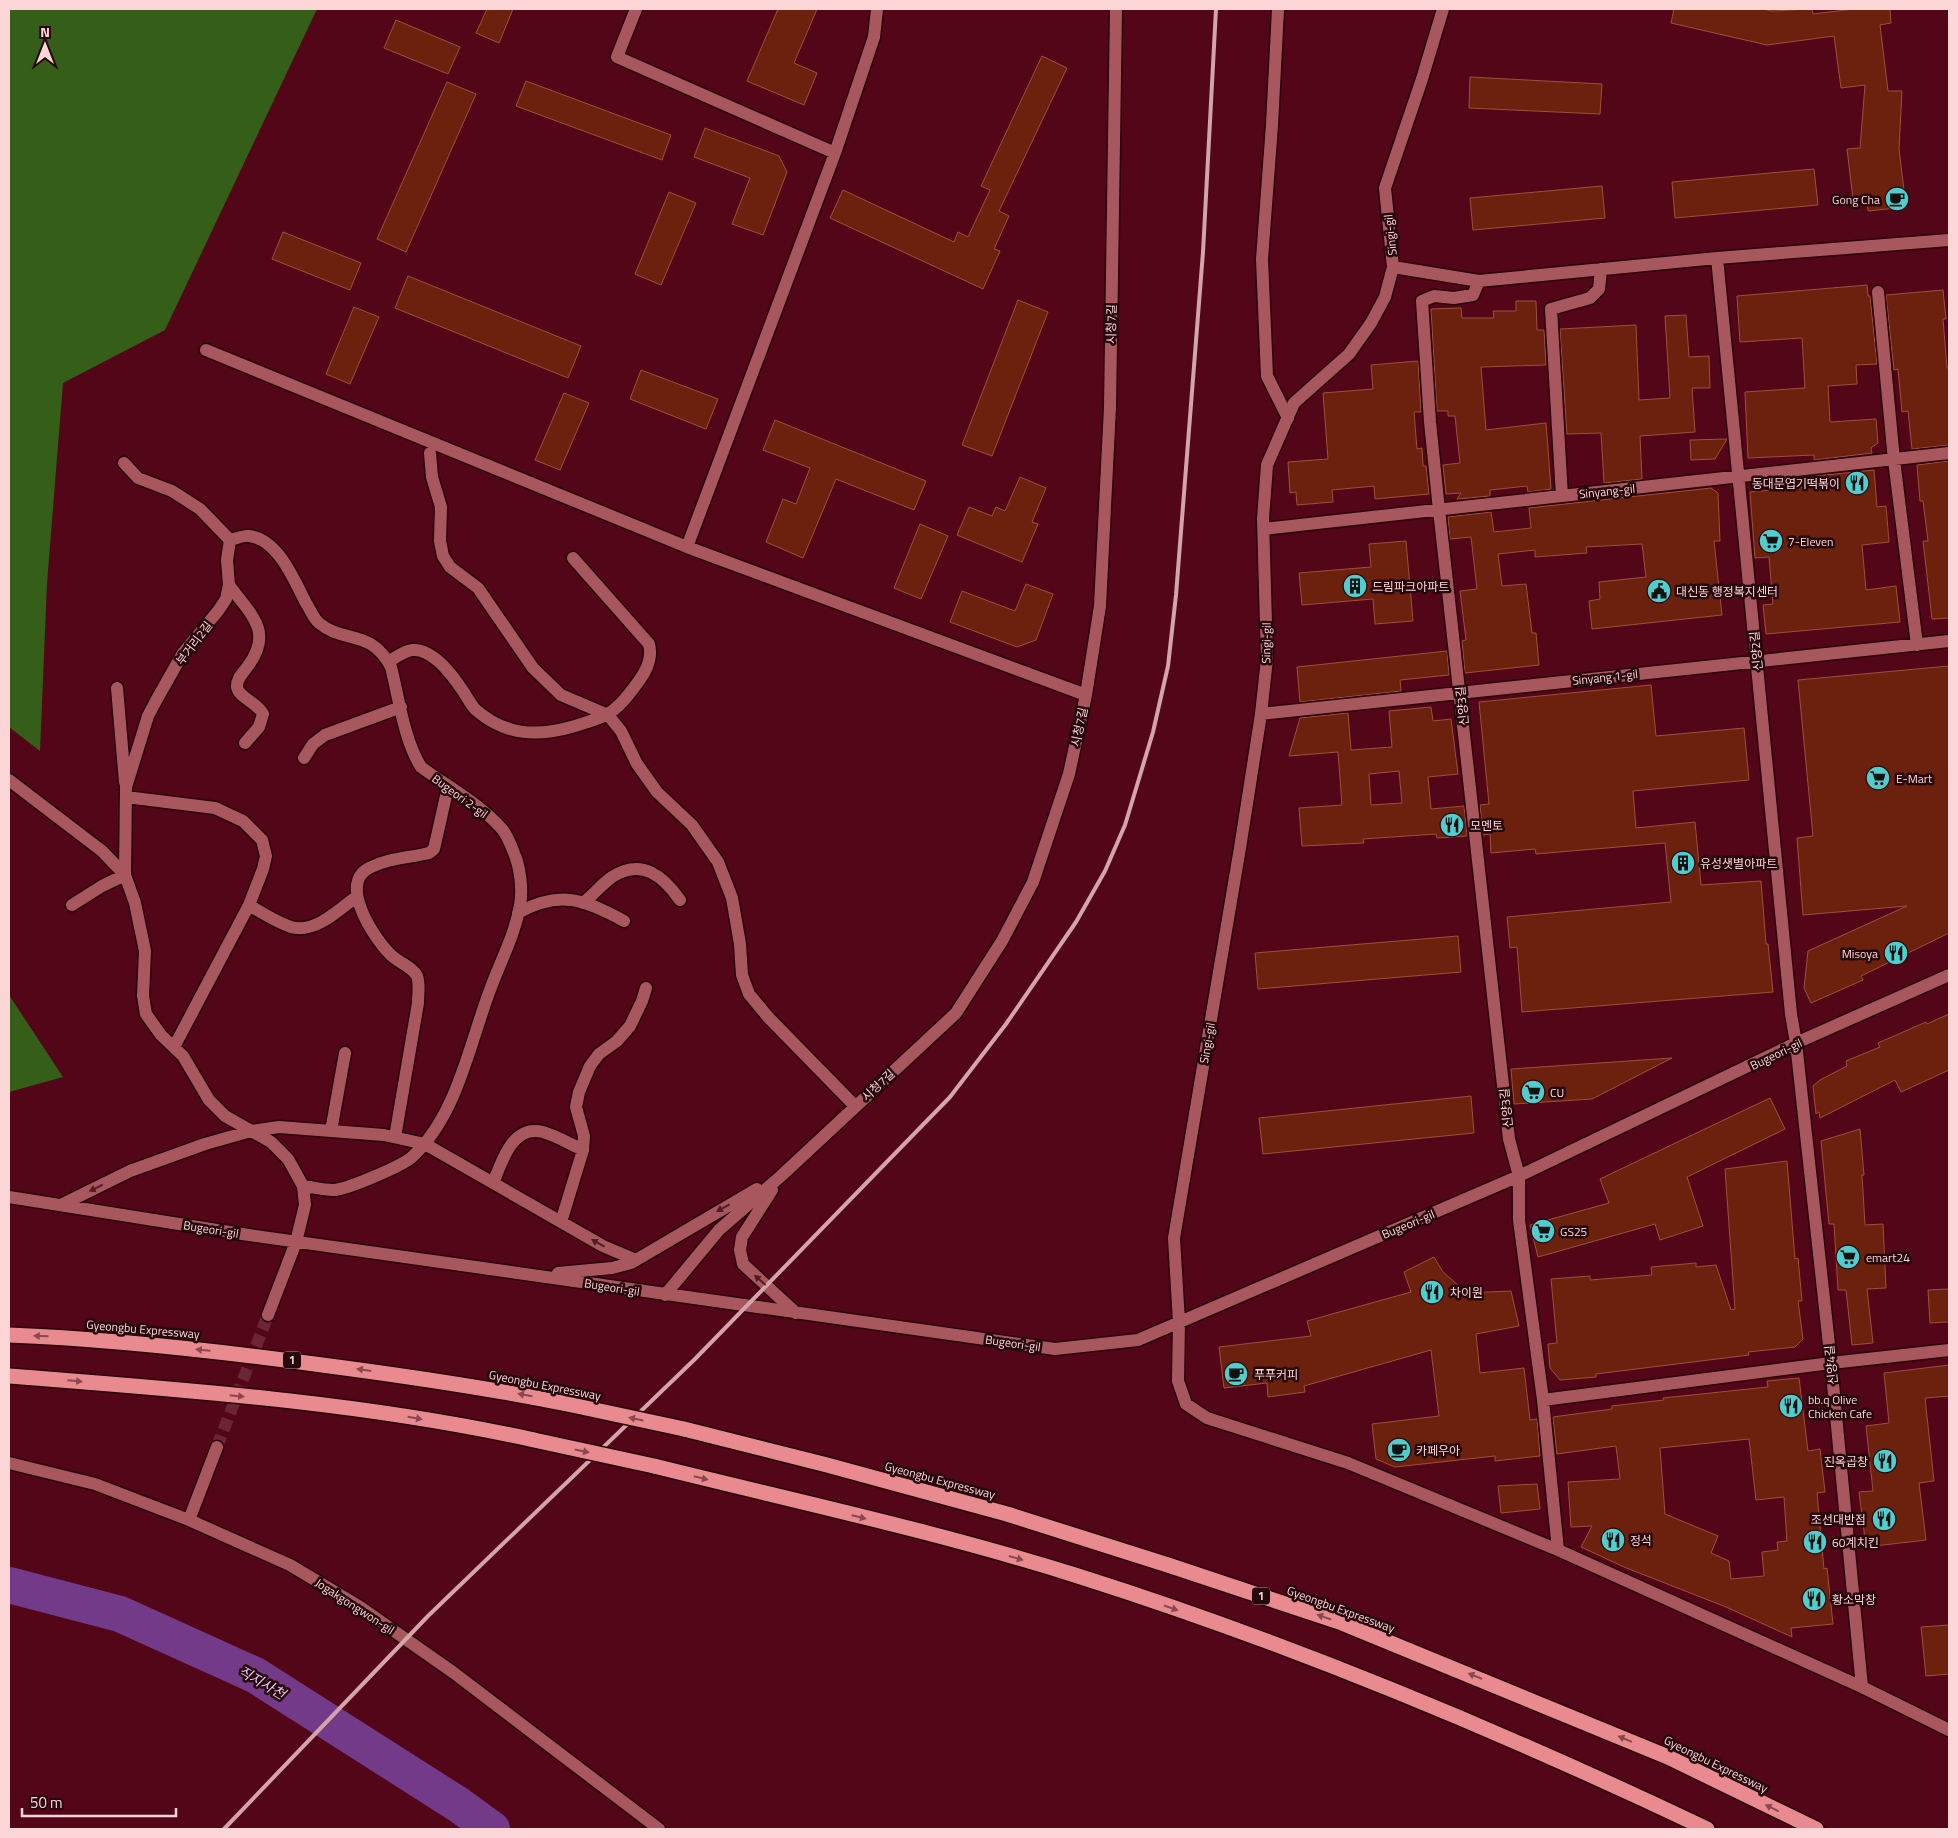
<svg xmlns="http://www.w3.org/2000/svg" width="1958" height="1838" font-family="'Titillium Web','Noto Sans KR',sans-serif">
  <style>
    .forest { fill: #355f19 }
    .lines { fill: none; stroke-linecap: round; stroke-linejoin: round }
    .river { stroke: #743a8a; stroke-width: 36 }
    .building { fill: #6b210d; stroke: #9d503c; fill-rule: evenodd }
    .minor-tunnel { stroke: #6c2535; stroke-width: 12; stroke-dasharray: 12 6; stroke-linecap: butt }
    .minor-casing { stroke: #290309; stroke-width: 15 }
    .highway-casing { stroke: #290309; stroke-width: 18 }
    .minor { stroke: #a9575f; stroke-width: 12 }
    .highway { stroke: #e98a91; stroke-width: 15 }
    .rail { stroke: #d3a4a9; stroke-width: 4 }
    .highway-bridge-casing { stroke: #290309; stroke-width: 18; stroke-linecap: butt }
    .highway-bridge { stroke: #e98a91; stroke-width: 15 }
    .oneway { fill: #4d1f24 }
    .oneway2 { fill: #88484e }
    .labels { text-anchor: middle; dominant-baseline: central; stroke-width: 5; stroke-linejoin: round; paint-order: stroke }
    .shield { fill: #26070b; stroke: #bc989a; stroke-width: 1 }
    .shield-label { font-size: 11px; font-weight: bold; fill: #fcd6d7 }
    .poi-label { font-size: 12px; fill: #fcd6d7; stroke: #26070b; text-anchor: start }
    .street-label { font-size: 12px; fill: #fcd6d7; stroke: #26070b }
    .water-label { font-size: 14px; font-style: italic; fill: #e4c6f1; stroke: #26070b }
  </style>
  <rect width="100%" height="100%" fill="#530618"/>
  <path class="forest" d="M9,9H317L165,330L63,383L47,583L40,751L9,727Z
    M9,995L63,1077L9,1092Z"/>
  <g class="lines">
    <path class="river" d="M9,1585L120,1614L255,1675L459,1805L492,1829"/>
  </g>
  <path class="building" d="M487,9H513L499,43L476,33Z
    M778,9H817L794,63L817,73L804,105L747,81Z
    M1674,9H1763L1772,11L1812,9L1813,14L1854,9H1890L1891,23L1880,25L1888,91H1902L1899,149L1906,207L1868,211L1867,197L1853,199L1847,149L1860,148L1865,85L1841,88L1834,36L1767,45L1671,23Z
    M396,20L460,47L448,74L384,48Z
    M1042,56L1067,68L999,211L1009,216L994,249L1000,251L983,289L830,218L843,190L954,242L958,232L968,237L990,190L981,186Z
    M1470,77L1602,84L1600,114L1469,108Z
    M526,81L671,135L662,160L516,106Z
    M447,82L476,94L406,252L377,239Z
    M705,128L779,156L787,172L763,235L732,224L750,178L694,157Z
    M1814,169L1818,205L1675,218L1672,182Z
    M1602,186L1605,218L1473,230L1470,198Z
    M669,192L696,203L661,285L635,274Z
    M283,232L361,263L350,290L272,259Z
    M408,276L581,346L568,378L395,308Z
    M1867,285L1868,296H1870L1877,364L1856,365L1857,384L1828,386L1830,422L1876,419L1878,443L1871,448L1872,453L1814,460V455L1748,458L1745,392L1805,388L1802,338L1740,342L1737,296Z
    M1943,290L1946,319H1943L1947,368H1949V445L1912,449L1908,411L1902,412L1898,369L1894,370L1886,295Z
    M1018,300L1048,312L992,456L962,445Z
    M1516,301H1536L1537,330H1544L1546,365L1481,367L1486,430L1546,423L1551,489L1528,492L1527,486L1490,490V496L1457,499L1461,493L1446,494L1443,465L1460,463L1455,416H1448V411H1437L1431,309L1461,308L1462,318H1494L1493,311H1516Z
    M354,307L379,317L350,384L326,374Z
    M1686,315L1689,357L1709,356L1710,388H1692L1695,432L1640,436L1642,479L1604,483L1601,433L1567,434L1560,329L1636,325L1639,400L1670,398L1665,316Z
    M1418,361L1421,412H1414L1417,449L1422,448L1423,466H1426L1429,494L1375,499L1374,486L1332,490L1333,502L1297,505L1296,492L1290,493L1288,462L1328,459L1323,393L1373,389L1371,365Z
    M641,370L718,399L706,429L630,399Z
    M564,393L589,403L560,470L535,460Z
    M775,420L926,481L914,510L836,479L803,558L766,542L783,499L796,504L810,468L763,450Z
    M1727,439L1715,459L1691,460L1690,440Z
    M1949,461V618L1932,619L1923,541H1928L1923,501H1920L1917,465Z
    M1874,470L1877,507L1886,506L1889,542L1862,545L1866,590L1896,586L1900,622L1766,634L1763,605L1773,604L1769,557L1755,558L1750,492L1817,486L1816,476Z
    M1020,477L1046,488L1032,522L1038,524L1022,562L957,535L969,507L992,516L996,507L1005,511Z
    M1711,488L1718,493L1720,541H1714L1722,615L1592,629L1589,601L1600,599L1599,582L1646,577L1642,544L1586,547L1587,553L1535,557V550L1498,554L1502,586L1526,584L1532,633H1536L1539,665L1465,673L1462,641L1466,640L1460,591L1477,589L1471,537L1450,539L1448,517L1491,512L1494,532L1531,528L1529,508Z
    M920,524L948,536L921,599L894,588Z
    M1406,541L1413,621L1375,624L1373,599L1302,605L1299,573L1371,567L1369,544Z
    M1026,584L1053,594L1036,640L1017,647L950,622L962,591L1015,611Z
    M1447,651L1449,675L1400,680L1401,691L1300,702L1297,667Z
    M1949,666V933L1861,976L1863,980L1811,1003L1804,988L1808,951L1907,906L1803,915L1797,838L1813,836L1798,680Z
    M1651,685L1656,736L1744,728L1749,780L1633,791L1636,828L1695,822L1701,885L1761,881L1766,944H1768L1773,992L1522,1012L1517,947L1510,948L1507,917L1671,902L1665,843L1536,854L1535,849L1491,853L1490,834L1483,835L1480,805L1489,804L1479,702Z
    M1431,707L1433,721L1451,719L1458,774L1428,777L1431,809L1464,806L1467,836L1437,838L1436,834L1363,839L1364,843L1302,846L1299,808L1342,805L1338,752L1289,756L1300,718L1348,713L1351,750L1392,747L1389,711ZM1399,771L1402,803L1371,805L1369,774Z
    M1458,936L1461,972L1258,989L1255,953Z
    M1949,1014V1070L1901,1092L1895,1080L1820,1118L1819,1112L1816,1114L1813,1086L1820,1080L1847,1066L1846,1061L1880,1047L1878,1043L1926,1022L1927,1024Z
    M1672,1058L1592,1099L1514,1104L1511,1069Z
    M1471,1096L1474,1133L1263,1154L1259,1118Z
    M1770,1098L1785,1129L1687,1177L1703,1226L1660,1240L1655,1224L1538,1257L1530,1225L1609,1203L1600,1179Z
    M1860,1129L1864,1175H1862L1865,1225L1883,1224L1886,1288L1867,1289L1873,1343L1852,1345L1846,1290H1838L1834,1224H1829L1821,1141Z
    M1787,1161L1795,1259L1798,1258L1802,1301H1798L1803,1339L1795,1347L1748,1352L1749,1355L1596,1374V1377L1560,1380L1550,1368L1548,1344L1557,1343L1551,1279L1590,1276V1280L1652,1275L1651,1267L1696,1263V1267L1716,1265L1731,1310L1735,1309L1725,1169Z
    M1434,1257L1443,1272L1467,1293L1511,1291L1519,1326L1476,1334L1480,1373L1524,1368L1530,1420L1537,1419L1540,1456L1495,1461V1456L1395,1467L1376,1459L1372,1424L1439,1416L1431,1350L1304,1386L1305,1392L1268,1397L1267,1383L1224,1388L1219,1347L1311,1336L1307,1321L1411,1292L1404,1272Z
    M1949,1289V1322L1930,1323L1928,1290Z
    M1949,1365V1396L1925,1398L1934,1481L1919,1483L1926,1540L1866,1547L1859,1492L1873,1491L1866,1426L1889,1423L1884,1373Z
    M1799,1378L1808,1451L1820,1449L1825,1492L1817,1493L1824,1569L1827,1568L1833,1624L1791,1628L1792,1637L1726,1607L1624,1567L1581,1547L1592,1526L1571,1527L1568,1482L1620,1479L1616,1446L1557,1454L1553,1417L1612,1409V1406L1664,1400L1663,1398L1768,1387L1767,1381ZM1749,1439L1756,1500L1784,1497L1787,1541L1777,1542L1778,1550L1762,1552L1764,1576L1731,1579L1729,1561L1711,1553L1718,1536L1665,1514L1660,1448Z
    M1537,1484L1540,1509L1501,1513L1498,1486Z
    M1949,1625V1674L1926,1676L1921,1627Z"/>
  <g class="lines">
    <path class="minor-tunnel" d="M217,1447L268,1315"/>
    <g class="minor-casing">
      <path id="minor" d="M636,9L617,57L835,153
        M1278,9L1272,125L1262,259L1267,376L1288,418
        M1443,9L1422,79L1385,188L1393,267L1385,297L1371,323L1349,354L1294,403L1267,465L1263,519L1267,659L1261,714L1240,848L1174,1238L1179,1322L1178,1381L1186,1404L1207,1418L1348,1463L1558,1550L1862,1687L1949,1730
        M1717,258L1791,1014L1796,1043L1831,1363L1862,1687
        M1393,267L1479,281L1717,258L1949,240
        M1479,281L1473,295L1454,298L1434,296L1422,301L1430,422L1439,510L1509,1139L1519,1176V1220L1543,1400L1558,1550
        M1878,292L1894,460L1917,645
        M206,350L687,547L1086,695
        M430,453L432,477L441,507L440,541L443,556L450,567L478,588L533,668L561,695L608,715L621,731L637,764L657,792L692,825L718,862L732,898L740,944L742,975L749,994L768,1017L855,1106
        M1562,496L1551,309L1590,298L1599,289L1601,269
        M1264,529L1949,453
        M230,540C236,539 243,535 249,536C278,539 294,580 306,603C310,609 313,618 319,623C344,644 370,628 391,667C399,699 404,740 421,767C448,787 480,804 502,829C507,835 511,845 514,853C520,867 523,889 520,905C515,935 500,962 490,990C469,1045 457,1116 412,1157C402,1166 346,1190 333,1190C323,1190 312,1187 303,1186
        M687,547L835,153L874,37L877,9
        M229,585C250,614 274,631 248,666C244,672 236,679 237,687C238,697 258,703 263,714L259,727L245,743
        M388,662C395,658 404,651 412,650C433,648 453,676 463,691C467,697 471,705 476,710C506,736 538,737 575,726C601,718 612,716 629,694C641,679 654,663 649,644L573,558
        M117,688L125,782
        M1261,714L1949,641
        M304,758L313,744L325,735L401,707
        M9,780L102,851L125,875L135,903L145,951L143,996L146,1014L161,1035L183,1056L209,1100L225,1116L271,1142L288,1159L303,1186L305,1205L296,1242L268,1315
        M126,797L215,808L243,821L262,840L266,856L263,869L249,905L174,1047
        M583,903C593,895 602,884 612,877C642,858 663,876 680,900
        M72,905L102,886L125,875L126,787L148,716L157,699L183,653L218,611L226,599L229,585L227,560L230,540L200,509L172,491L138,478L124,463
        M249,905C262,913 276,922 291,927C315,934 340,909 357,896
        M518,913C559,890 584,899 624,921
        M331,1131L345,1053
        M395,1137L418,1003C418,995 420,983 417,976C412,966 397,962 390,954C374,938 338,884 369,868C388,858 409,858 429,853L434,849L448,787
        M493,1183C502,1162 512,1124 543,1132C557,1136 570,1144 583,1150
        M772,1190L742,1237L740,1250L743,1264L796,1313
        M9,1197L242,1234L1055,1349L1138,1340L1519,1176L1796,1043L1949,975
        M61,1205L130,1171L205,1144L251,1131L279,1127L384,1135L425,1144L603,1246L636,1260
        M561,1222L583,1150L584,1136L576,1107L579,1092L590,1066L599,1054L617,1041L630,1026L642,1001L646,988
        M558,1273L612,1268L631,1263L757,1189
        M665,1295L719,1230L781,1176L956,1013L1002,941L1033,882L1069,774L1086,695L1100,606L1110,407L1116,9
        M1543,1400L1831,1363L1949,1350
        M9,1463L95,1484L189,1520L290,1565L360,1607L454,1673L659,1829
        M189,1520L217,1447"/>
    </g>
    <g class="highway-casing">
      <path id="highway" d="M9,1335C113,1339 218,1351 322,1365C406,1376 490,1388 572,1405
        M9,1376C185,1390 362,1402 534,1440
        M684,1429L827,1465L1007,1514L1171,1566L1342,1623L1668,1757L1816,1829
        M654,1466C795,1501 939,1532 1078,1576C1293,1644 1503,1732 1707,1829"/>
    </g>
    <use href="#minor" class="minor"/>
    <use href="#highway" class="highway"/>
    <path class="rail" d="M224,1829L428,1616L695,1359L950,1097L1006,1024L1076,922L1105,871L1125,825L1138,782L1153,732L1168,666L1176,595L1203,252L1216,9"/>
    <g class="highway-bridge-casing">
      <path id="highway-bridge" d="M572,1405L684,1429
        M534,1440L654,1466"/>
    </g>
    <use href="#highway-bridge" class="highway-bridge"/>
  </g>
  <defs><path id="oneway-solid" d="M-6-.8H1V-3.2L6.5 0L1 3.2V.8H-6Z" transform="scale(1.25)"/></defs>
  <g class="oneway">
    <use href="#oneway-solid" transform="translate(96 1188) rotate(154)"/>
    <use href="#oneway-solid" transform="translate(723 1208) rotate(151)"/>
    <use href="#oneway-solid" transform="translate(598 1243) rotate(-151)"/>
    <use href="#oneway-solid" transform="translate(760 1280) rotate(-139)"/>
  </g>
  <g class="oneway2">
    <use href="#oneway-solid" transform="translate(41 1336) rotate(-178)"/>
    <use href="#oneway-solid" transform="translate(203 1350) rotate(-175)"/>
    <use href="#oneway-solid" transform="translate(364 1370) rotate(-172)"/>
    <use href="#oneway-solid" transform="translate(75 1381) rotate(5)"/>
    <use href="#oneway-solid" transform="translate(525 1395) rotate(-170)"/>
    <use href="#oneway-solid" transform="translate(237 1396) rotate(6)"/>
    <use href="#oneway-solid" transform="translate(415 1418) rotate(10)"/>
    <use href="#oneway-solid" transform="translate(636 1419) rotate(-168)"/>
    <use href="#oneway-solid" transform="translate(582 1451) rotate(12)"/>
    <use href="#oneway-solid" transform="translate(701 1478) rotate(14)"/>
    <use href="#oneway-solid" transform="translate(859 1517) rotate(14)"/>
    <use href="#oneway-solid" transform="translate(1016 1558) rotate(16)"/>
    <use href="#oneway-solid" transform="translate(1171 1608) rotate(19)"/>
    <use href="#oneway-solid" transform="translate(1324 1617) rotate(-161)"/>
    <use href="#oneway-solid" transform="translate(1475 1676) rotate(-158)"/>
    <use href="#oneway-solid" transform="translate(1625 1739) rotate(-157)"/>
    <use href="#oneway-solid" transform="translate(1772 1808) rotate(-154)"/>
  </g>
  <defs>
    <g id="cafe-disc" transform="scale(1.25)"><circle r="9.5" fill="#52cdcd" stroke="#26070b"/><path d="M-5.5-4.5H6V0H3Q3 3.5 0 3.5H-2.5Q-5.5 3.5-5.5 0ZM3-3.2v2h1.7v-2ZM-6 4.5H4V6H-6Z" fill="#111"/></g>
    <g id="restaurant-disc" transform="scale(1.25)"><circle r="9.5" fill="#52cdcd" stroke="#26070b"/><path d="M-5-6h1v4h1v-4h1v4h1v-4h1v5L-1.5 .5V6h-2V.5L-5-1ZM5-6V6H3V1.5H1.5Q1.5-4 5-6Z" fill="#111"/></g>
    <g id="supermarket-disc" transform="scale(1.25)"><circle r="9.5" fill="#52cdcd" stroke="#26070b"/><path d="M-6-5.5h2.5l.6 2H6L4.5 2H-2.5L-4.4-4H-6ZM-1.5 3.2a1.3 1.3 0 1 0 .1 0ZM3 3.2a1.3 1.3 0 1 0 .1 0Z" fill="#111"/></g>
    <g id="building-disc" transform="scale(1.25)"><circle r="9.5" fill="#52cdcd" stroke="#26070b"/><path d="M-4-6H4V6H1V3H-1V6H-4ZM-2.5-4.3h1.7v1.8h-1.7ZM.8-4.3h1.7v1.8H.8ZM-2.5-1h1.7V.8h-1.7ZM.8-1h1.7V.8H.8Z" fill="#111"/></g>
    <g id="civic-disc" transform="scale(1.25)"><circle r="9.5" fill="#52cdcd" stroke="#26070b"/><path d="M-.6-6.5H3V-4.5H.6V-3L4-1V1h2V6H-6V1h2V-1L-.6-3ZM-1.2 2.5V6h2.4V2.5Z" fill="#111"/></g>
  </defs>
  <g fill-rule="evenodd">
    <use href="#cafe-disc" x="1897" y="199"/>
    <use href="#restaurant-disc" x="1857" y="483"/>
    <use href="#supermarket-disc" x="1771" y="541"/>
    <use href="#building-disc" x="1355" y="586"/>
    <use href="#civic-disc" x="1659" y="591"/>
    <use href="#supermarket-disc" x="1878" y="778"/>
    <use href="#restaurant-disc" x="1452" y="825"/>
    <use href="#building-disc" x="1683" y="863"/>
    <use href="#restaurant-disc" x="1896" y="953"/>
    <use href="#supermarket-disc" x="1533" y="1092"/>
    <use href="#supermarket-disc" x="1543" y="1231"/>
    <use href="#supermarket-disc" x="1848" y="1257"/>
    <use href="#restaurant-disc" x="1432" y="1292"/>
    <use href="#cafe-disc" x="1236" y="1374"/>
    <use href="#restaurant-disc" x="1791" y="1406"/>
    <use href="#cafe-disc" x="1399" y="1450"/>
    <use href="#restaurant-disc" x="1885" y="1461"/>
    <use href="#restaurant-disc" x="1884" y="1519"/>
    <use href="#restaurant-disc" x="1613" y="1540"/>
    <use href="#restaurant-disc" x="1815" y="1542"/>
    <use href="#restaurant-disc" x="1814" y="1599"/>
  </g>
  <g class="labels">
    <g class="shield">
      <rect x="283" y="1351.5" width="18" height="17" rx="4"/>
      <rect x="1252" y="1587.5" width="18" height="17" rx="4"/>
    </g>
    <g class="shield-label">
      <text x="292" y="1360">1</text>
      <text x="1261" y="1596">1</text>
    </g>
    <g class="poi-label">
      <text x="1880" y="199" text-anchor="end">Gong Cha</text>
      <text x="1840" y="483" text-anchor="end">동대문엽기떡볶이</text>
      <text x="1788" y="541">7-Eleven</text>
      <text x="1372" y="586">드림파크아파트</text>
      <text x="1676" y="591">대신동 행정복지센터</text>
      <text x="1896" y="778">E-Mart</text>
      <text x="1470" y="825">모멘토</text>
      <text x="1700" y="863">유성샛별아파트</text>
      <text x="1878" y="953" text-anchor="end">Misoya</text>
      <text x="1550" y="1092">CU</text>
      <text x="1560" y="1231">GS25</text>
      <text x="1866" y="1257">emart24</text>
      <text x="1450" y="1292">차이원</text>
      <text x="1254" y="1374">푸푸커피</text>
      <text x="1808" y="1399">bb.q Olive<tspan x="1808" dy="14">Chicken Cafe</tspan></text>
      <text x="1416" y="1450">카페우아</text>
      <text x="1868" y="1461" text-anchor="end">진옥곱창</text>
      <text x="1866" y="1519" text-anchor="end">조선대반점</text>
      <text x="1630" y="1540">정석</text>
      <text x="1832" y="1542">60계치킨</text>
      <text x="1832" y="1599">황소막창</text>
    </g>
    <g class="street-label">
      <text transform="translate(1390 235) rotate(-96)">Singi-gil</text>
      <text transform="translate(1111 324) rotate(-89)">시청7길</text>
      <text transform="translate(1607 491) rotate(-6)">Sinyang-gil</text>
      <text transform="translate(194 643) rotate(-53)">부거리2길</text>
      <text transform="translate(1266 643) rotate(-89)">Singi-gil</text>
      <text transform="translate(1756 651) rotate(-96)">신양2길</text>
      <text transform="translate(1605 677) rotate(-6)">Sinyang 1-gil</text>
      <text transform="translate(1462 706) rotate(-96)">신양3길</text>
      <text transform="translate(1079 727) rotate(-78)">시청7길</text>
      <text transform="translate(460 796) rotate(36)">Bugeori 2-gil</text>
      <text transform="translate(1207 1043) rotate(-80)">Singi-gil</text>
      <text transform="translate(1776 1054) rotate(-26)">Bugeori-gil</text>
      <text transform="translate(878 1085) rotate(-43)">시청7길</text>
      <text transform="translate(1506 1108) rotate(-96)">신양3길</text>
      <text transform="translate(1408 1224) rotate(-23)">Bugeori-gil</text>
      <text transform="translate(211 1229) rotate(9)">Bugeori-gil</text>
      <text transform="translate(612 1287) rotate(9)">Bugeori-gil</text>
      <text transform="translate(143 1329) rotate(5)">Gyeongbu Expressway</text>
      <text transform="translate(1013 1343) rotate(8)">Bugeori-gil</text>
      <text transform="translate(1831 1365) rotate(-96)">신양4길</text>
      <text transform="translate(545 1385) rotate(11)">Gyeongbu Expressway</text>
      <text transform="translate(940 1480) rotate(15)">Gyeongbu Expressway</text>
      <text transform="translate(355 1606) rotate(33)">Jogakgongwon-gil</text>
      <text transform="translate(1341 1609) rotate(20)">Gyeongbu Expressway</text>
      <text transform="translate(1716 1764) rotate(26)">Gyeongbu Expressway</text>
    </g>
    <g class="water-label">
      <text transform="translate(262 1682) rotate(30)">직지사천</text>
    </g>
  </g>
  <rect width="1958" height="1838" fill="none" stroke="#fcd6d7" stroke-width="20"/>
  <g transform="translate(45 45)" stroke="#26070b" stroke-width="4" paint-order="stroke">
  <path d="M0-4L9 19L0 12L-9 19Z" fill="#fcd6d7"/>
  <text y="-8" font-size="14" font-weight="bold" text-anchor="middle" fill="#fcd6d7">N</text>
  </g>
  <path d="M22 1808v8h154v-8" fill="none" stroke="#fcd6d7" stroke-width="2.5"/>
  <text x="30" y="1808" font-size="15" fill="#fcd6d7" stroke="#26070b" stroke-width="4" paint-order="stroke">50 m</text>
</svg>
